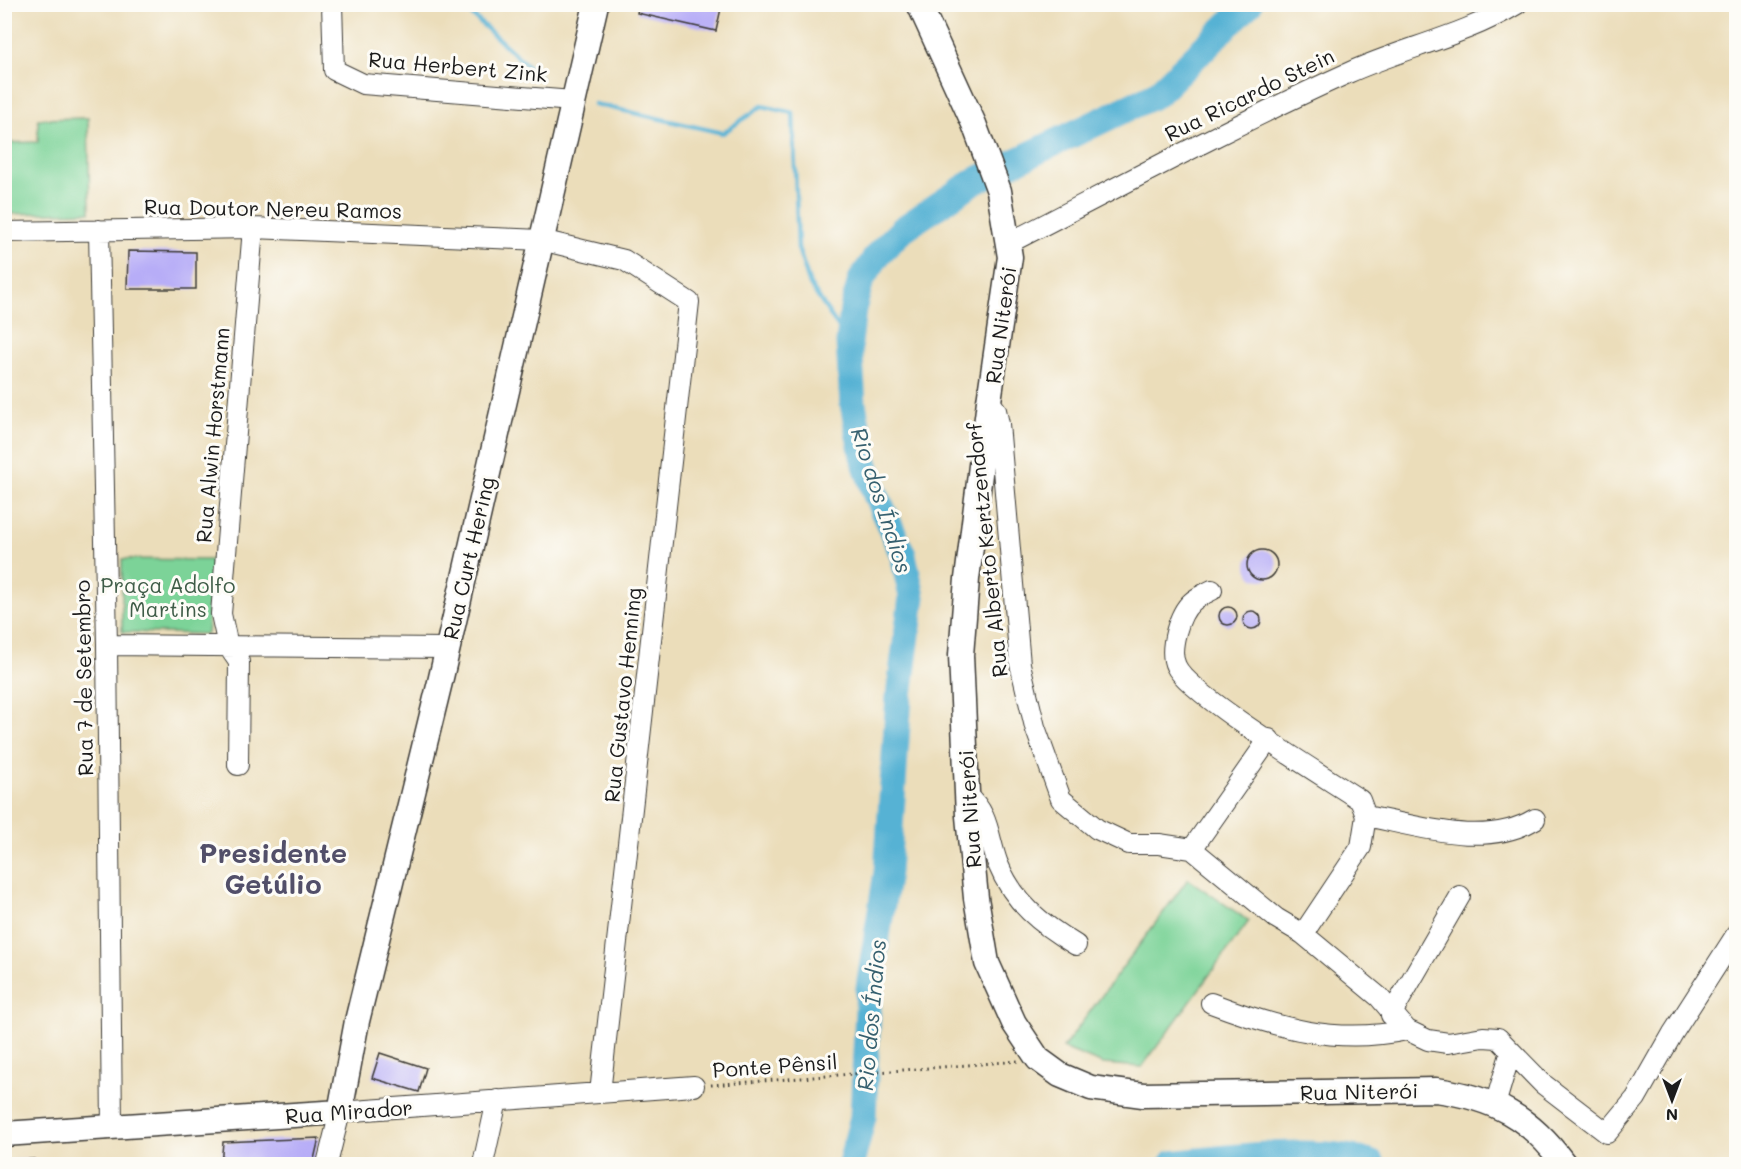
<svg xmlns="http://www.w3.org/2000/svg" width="1741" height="1169" font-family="Mali,sans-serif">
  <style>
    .green { fill: #7cd398; stroke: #4c785a; stroke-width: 1.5 }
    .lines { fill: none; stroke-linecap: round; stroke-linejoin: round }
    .stream { stroke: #56b2d4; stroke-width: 4.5 }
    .river { stroke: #56b2d4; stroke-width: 27 }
    .building { fill: #b7adf7 }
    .minor-casing { stroke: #3b3934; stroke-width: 22 }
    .major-casing { stroke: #3b3934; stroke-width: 27 }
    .path { stroke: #3b3934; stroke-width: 3; stroke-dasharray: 1.5 4.5; stroke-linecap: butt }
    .minor { stroke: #fff; stroke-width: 20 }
    .major { stroke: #fff; stroke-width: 24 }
    .labels { text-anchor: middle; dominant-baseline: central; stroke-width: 6; stroke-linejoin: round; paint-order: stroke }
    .street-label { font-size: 21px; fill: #1c1c1c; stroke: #fdfcf7 }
    .park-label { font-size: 21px; fill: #3e5c47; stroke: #fdfcf7 }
    .water-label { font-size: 22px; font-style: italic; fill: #36606f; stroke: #fdfcf7 }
    .district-label { font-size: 27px; font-weight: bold; fill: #524f69; stroke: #fdfcf7 }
  </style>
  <rect width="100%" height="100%" fill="#fdfcf7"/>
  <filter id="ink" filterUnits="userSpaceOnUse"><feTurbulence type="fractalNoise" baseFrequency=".0167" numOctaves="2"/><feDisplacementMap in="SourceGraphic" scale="12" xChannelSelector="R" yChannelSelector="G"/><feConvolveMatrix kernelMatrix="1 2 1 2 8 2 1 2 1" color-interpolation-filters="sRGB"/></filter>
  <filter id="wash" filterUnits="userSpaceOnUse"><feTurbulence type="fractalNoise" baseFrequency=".008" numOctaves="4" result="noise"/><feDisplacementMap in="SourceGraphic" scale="24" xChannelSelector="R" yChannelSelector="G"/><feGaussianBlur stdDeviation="1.35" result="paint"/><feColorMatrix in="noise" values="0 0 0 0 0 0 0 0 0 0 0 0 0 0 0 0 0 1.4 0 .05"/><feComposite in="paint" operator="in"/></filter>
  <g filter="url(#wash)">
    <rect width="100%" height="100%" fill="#ebddba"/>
    <path class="green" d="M88,118L90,212L5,214V143L38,142V119Z
      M122,559L214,560L207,634L122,632Z
      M1188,879L1249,921L1142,1067L1103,1064L1063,1048Z"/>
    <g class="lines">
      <path class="stream" d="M460,4L540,77
        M1243,4L1244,11
        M594,104L723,133L762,106L793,113L798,248L810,285L849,343"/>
      <path class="river" d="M851,1164L863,1117L869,988L887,872L899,696L912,597L903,555L876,495L863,456L853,404L849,343L853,309L861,280L879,253L903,229L973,182L1157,94L1249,4
        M1172,1164C1223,1158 1327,1145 1372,1164"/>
    </g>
    <g id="blocks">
      <path class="building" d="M639,4H722L716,31L637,13Z
        M5,59H7L8,102H5Z
        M128,251L196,252V289H127Z
        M1247 565a15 15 0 1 1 30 0a15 15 0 1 1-30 0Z
        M1219 616a9 9 0 1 1 18 0a9 9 0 1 1-18 0Z
        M1243 620a9 9 0 1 1 18 0a9 9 0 1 1-18 0Z
        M380,1053L426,1068L419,1092L372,1078Z
        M319,1138L313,1164H221L223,1142Z
        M34,1159L35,1164H4V1161Z"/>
    </g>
  </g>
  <g filter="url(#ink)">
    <use href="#blocks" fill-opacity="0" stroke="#3b3934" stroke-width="1.5"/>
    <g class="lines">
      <g class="minor-casing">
        <path id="minor" d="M332,4L334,70L363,84L573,101
          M99,230L107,645L112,1127
          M4,232L253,228L541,240L624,260L689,302L600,1093
          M1009,243C1122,185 1233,125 1348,73C1403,48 1464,36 1517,4
          M989,401L996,410L999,424L1020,664L1035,727L1061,799L1097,829L1129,844H1159L1192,849L1276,918L1303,934L1379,997L1407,1030L1428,1040L1448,1043L1483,1037L1498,1038L1543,1084L1607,1133L1636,1098L1673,1033L1736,935
          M1212,590C1205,594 1197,597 1192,602C1179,613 1168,650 1176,666C1188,694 1327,778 1360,800L1366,816L1361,847L1303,934
          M107,645L446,648
          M238,765L239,662L228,646L221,614L253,228
          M967,795C990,814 988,838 998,864C1014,903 1041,924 1076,945
          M1366,816C1418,826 1486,849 1535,819
          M1192,849L1269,739
          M1211,1003C1277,1028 1336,1045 1407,1030
          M1391,1015L1460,896
          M1495,1105L1511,1051
          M327,1164L340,1112L694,1086
          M483,1164L497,1100"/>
      </g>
      <g class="major-casing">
        <path id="major" d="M919,4L974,124L999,191L1010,257L989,401L967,579L961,655L968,816L976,898L987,963L1014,1023L1038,1059L1060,1075L1091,1088L1143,1095L1436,1090C1494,1098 1530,1117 1564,1164
          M4,1134L340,1112L357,1021L440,682L596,4"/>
      </g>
      <path class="path" d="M711,1085L1019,1061"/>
      <use href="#minor" class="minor"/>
      <use href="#major" class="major"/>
    </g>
  </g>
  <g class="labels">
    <g class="street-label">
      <text transform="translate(458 66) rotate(5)">Rua Herbert Zink</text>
      <text transform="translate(1249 94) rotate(-26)">Rua Ricardo Stein</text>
      <text transform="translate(273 208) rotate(1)">Rua Doutor Nereu Ramos</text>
      <text transform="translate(1000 325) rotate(-82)">Rua Niterói</text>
      <text transform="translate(212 435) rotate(-85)">Rua Alwin Horstmann</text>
      <text transform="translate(986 550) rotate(-96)">Rua Alberto Kertzendorf</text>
      <text transform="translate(468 558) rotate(-77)">Rua Curt Hering</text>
      <text transform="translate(83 678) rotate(-91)">Rua 7 de Setembro</text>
      <text transform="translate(622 695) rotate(-84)">Rua Gustavo Henning</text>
      <text transform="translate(969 809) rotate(-94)">Rua Niterói</text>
      <text transform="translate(775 1065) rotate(-4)">Ponte Pênsil</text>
      <text transform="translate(1359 1091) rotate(-1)">Rua Niterói</text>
      <text transform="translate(349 1111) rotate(-4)">Rua Mirador</text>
    </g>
    <g class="park-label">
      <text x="168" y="584">Praça Adolfo<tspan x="168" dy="24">Martins</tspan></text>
    </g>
    <g class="water-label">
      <text transform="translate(882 500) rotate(72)">Rio dos Índios</text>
      <text transform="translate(871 1015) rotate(-85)">Rio dos Índios</text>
    </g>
    <g class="district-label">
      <text x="273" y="852">Presidente<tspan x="273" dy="31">Getúlio</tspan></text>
    </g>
  </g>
  <rect width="1741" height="1169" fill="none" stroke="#fdfcf7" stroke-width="24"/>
  <g transform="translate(1672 1100) rotate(180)" stroke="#fdfcf7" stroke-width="4.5" paint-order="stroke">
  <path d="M0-4.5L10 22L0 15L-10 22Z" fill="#1c1c1c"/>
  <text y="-9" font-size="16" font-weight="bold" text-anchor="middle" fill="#1c1c1c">N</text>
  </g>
</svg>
